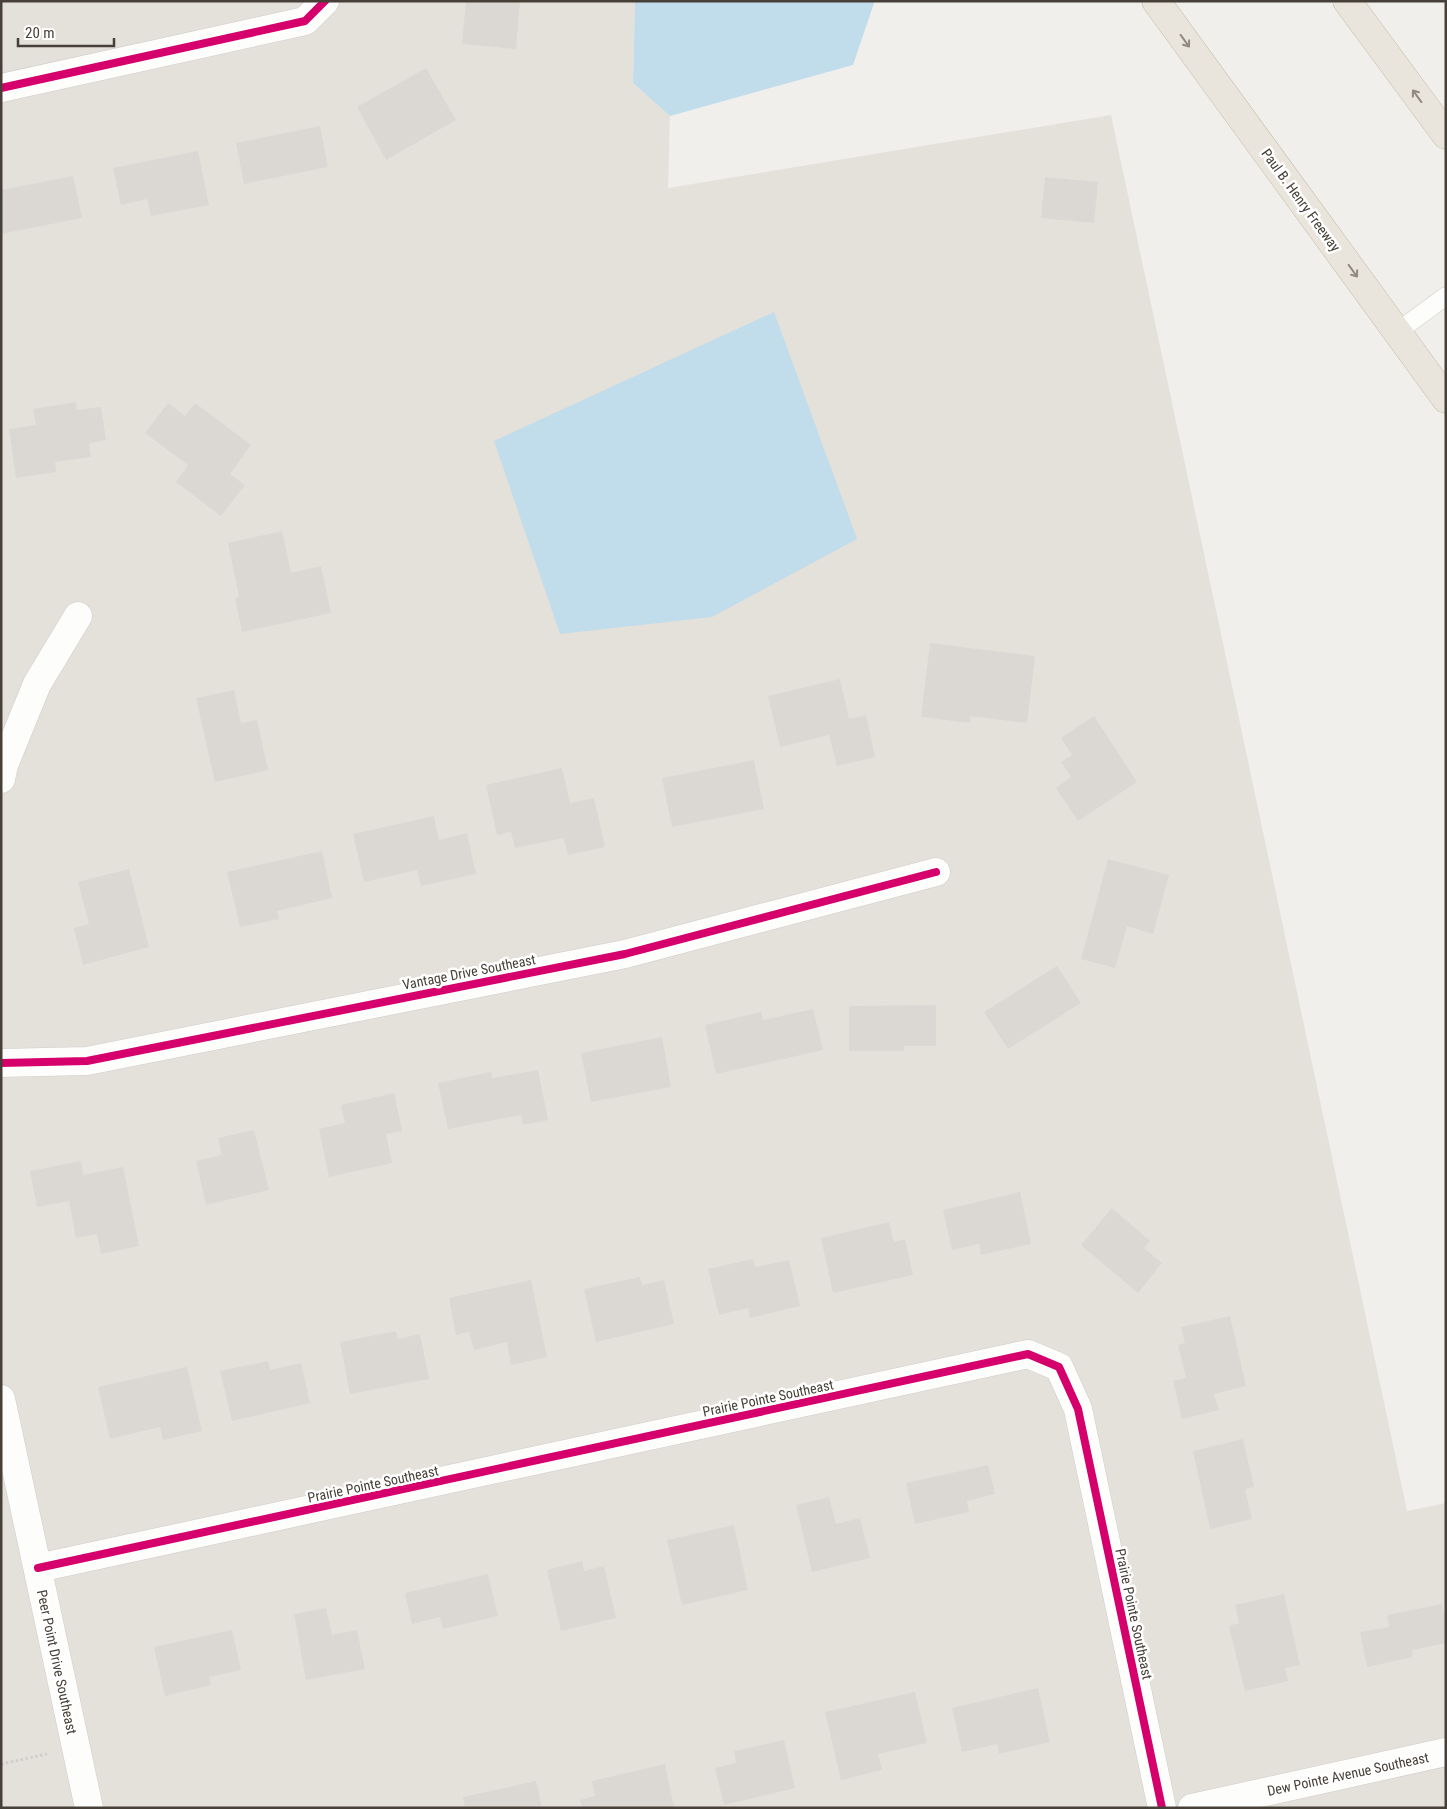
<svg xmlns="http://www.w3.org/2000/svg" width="1447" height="1809" font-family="'Roboto Condensed',sans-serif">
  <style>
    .residential { fill: #e4e0da }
    .water { fill: #c1dcea }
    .building { fill: #dbd8d4 }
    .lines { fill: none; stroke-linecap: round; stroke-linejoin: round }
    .service-casing { stroke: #cfcdc9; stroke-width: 19 }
    .minor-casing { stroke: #cfcdc9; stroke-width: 29 }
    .motorway-casing { stroke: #c6baa9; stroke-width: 29 }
    .path { stroke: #d1cfcb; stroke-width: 3; stroke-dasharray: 2.5 2.5; stroke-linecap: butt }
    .service { stroke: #fdfdfc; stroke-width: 18 }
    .minor { stroke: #fdfdfc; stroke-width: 28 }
    .motorway { stroke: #eae5dc; stroke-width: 28 }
    .cycleway-casing { stroke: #fff; stroke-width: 11 }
    .cycleway { stroke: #d6006c; stroke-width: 8 }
    .oneway { stroke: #908a82 }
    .labels { text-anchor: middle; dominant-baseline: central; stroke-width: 5; stroke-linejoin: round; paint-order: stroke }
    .street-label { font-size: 14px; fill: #464038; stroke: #fff }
  </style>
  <rect width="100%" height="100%" fill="#f1efeb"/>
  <path class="residential" d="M1,1H635L633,83L670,116L668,188L1111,115L1407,1511L1446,1503V1808H1Z"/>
  <path class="water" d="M635,1H873L874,3L853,65L670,116L633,83Z
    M774,312L857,539L712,617L560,634L494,441Z"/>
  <path class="building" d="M466,1H520L516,49L462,44Z
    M426,68L456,120L386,160L357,107Z
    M320,126L328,167L244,184L236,143Z
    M198,151L209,205L151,216L147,199L121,205L113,168Z
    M73,176L82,218L1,234V190Z
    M1045,177L1098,182L1094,223L1041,218Z
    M76,402L77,410L101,407L106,440L89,443L91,457L55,462L56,472L16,478L9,429L36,425L33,409Z
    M168,403L185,416L195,403L251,445L230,474L245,485L221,516L176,482L188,465L145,433Z
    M282,531L291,573L321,566L331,613L242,632L235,598L239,597L228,543Z
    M930,643L1035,656L1027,723L970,716V723L921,717Z
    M840,679L849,719L866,715L875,757L837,766L829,735L780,747L768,696Z
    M234,690L241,723L257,720L268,770L215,782L196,698Z
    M1094,716L1137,782L1078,821L1056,788L1071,777L1061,762L1072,755L1061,738Z
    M754,760L764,809L672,827L662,778Z
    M562,768L570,803L594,798L605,847L568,855L564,838L515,848L511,832L497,835L486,785Z
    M434,816L439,840L467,833L476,874L421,886L417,870L364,882L353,834Z
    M322,851L332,898L277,911L279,919L240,927L227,872Z
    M1108,859L1169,875L1153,934L1127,926L1115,968L1081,959Z
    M129,869L149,947L83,965L74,928L89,924L78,882Z
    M1057,966L1081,1003L1008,1049L984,1012Z
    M936,1005V1046H904V1051H849V1006Z
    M813,1009L823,1050L716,1074L705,1025L761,1012L763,1020Z
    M662,1037L671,1087L591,1102L581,1053Z
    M538,1070L548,1120L523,1125L521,1115L448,1129L438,1083L491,1072L492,1078Z
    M394,1093L402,1131L386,1134L392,1163L329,1177L319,1129L345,1123L341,1105Z
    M254,1130L269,1190L206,1205L196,1161L222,1155L218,1138Z
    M81,1161L83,1175L123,1167L139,1246L101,1254L97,1234L76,1238L69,1201L37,1207L30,1171Z
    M1020,1192L1031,1244L981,1255L979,1244L952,1250L943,1210Z
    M1112,1208L1150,1241L1144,1248L1162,1263L1138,1293L1081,1245Z
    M889,1222L894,1242L905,1239L913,1275L833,1293L821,1238Z
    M753,1259L755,1267L789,1260L800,1306L750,1318L748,1308L719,1315L708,1269Z
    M640,1277L642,1285L664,1280L674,1324L596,1342L584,1289Z
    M531,1280L547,1357L511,1365L507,1342L474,1350L469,1332L456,1335L449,1298Z
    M1230,1316L1246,1386L1214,1394L1219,1410L1182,1419L1173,1381L1186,1378L1178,1345L1185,1343L1181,1327Z
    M396,1331L398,1339L420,1334L429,1379L350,1394L340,1342Z
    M268,1361L270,1370L301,1363L310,1403L232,1421L220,1371Z
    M187,1367L202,1431L163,1440L160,1427L110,1439L98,1387Z
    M1243,1439L1254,1487L1245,1489L1252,1519L1210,1529L1193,1451Z
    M988,1465L995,1494L967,1501L969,1512L915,1524L906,1483Z
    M829,1497L836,1524L860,1518L870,1558L812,1572L796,1505Z
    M734,1525L748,1590L682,1605L667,1540Z
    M582,1561L584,1571L604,1566L616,1618L561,1631L547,1570Z
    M488,1574L498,1616L443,1629L440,1617L412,1624L405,1593Z
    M1284,1594L1300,1665L1285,1668L1288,1681L1245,1691L1229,1626L1239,1623L1235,1605Z
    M1442,1604L1446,1624V1643L1412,1650L1413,1657L1367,1667L1360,1632L1389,1627L1387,1615Z
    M326,1608L332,1635L357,1630L365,1669L306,1680L294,1614Z
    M232,1630L241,1670L209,1677L211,1685L165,1696L154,1647Z
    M1038,1688L1050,1742L999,1754L997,1744L962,1752L952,1708Z
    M915,1692L927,1743L878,1754L882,1770L841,1780L825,1712Z
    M784,1740L795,1788L724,1805L715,1768L736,1763L734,1751Z
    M665,1764L674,1808H582L580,1800L595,1796L592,1781Z
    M536,1781L542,1808H465L463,1797Z"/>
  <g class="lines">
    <g class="service-casing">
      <path id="service" d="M1397,332L1446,296"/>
    </g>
    <g class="minor-casing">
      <path id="minor" d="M1,88L305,21L325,1
        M1,779L4,765L37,684L78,616
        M1,1063L87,1061L625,954L936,872
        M1,1399L89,1808
        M38,1568L1028,1354L1059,1367L1078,1409L1162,1808
        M1192,1808L1446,1752"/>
    </g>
    <g class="motorway-casing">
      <path id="motorway" d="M1156,1L1446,399
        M1347,1L1446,135"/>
    </g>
    <path class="path" d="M1,1764L47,1754"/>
    <use href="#service" class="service"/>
    <use href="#minor" class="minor"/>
    <use href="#motorway" class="motorway"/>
    <g class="cycleway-casing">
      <path id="cycleway" d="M1,88L305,21L325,1
        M1,1063L87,1061L625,954L936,872
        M38,1568L1028,1354L1059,1367L1078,1409L1162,1808"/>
    </g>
    <use href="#cycleway" class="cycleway"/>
  </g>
  <defs><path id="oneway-shaft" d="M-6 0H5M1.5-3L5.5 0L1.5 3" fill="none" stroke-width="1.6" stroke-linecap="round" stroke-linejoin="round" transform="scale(1.25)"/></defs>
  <g class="oneway">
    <use href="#oneway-shaft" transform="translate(1185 41) rotate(54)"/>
    <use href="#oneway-shaft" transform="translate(1417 96) rotate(-126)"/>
    <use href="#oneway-shaft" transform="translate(1353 271) rotate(54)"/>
  </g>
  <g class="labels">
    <g class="street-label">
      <text transform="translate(1301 200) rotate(54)">Paul B. Henry Freeway</text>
      <text transform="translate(469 972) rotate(-11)">Vantage Drive Southeast</text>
      <text transform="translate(768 1398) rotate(-12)">Prairie Pointe Southeast</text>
      <text transform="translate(373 1484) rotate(-12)">Prairie Pointe Southeast</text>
      <text transform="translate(1134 1614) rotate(78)">Prairie Pointe Southeast</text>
      <text transform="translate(57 1662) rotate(78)">Peer Point Drive Southeast</text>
      <text transform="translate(1348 1774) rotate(-12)">Dew Pointe Avenue Southeast</text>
    </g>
  </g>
  <rect width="1447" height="1809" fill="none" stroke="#464038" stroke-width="5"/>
  <path d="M18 38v8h96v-8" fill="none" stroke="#464038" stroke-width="2.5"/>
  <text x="25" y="38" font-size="15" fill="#464038" stroke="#ffffff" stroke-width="4" paint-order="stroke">20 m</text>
</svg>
